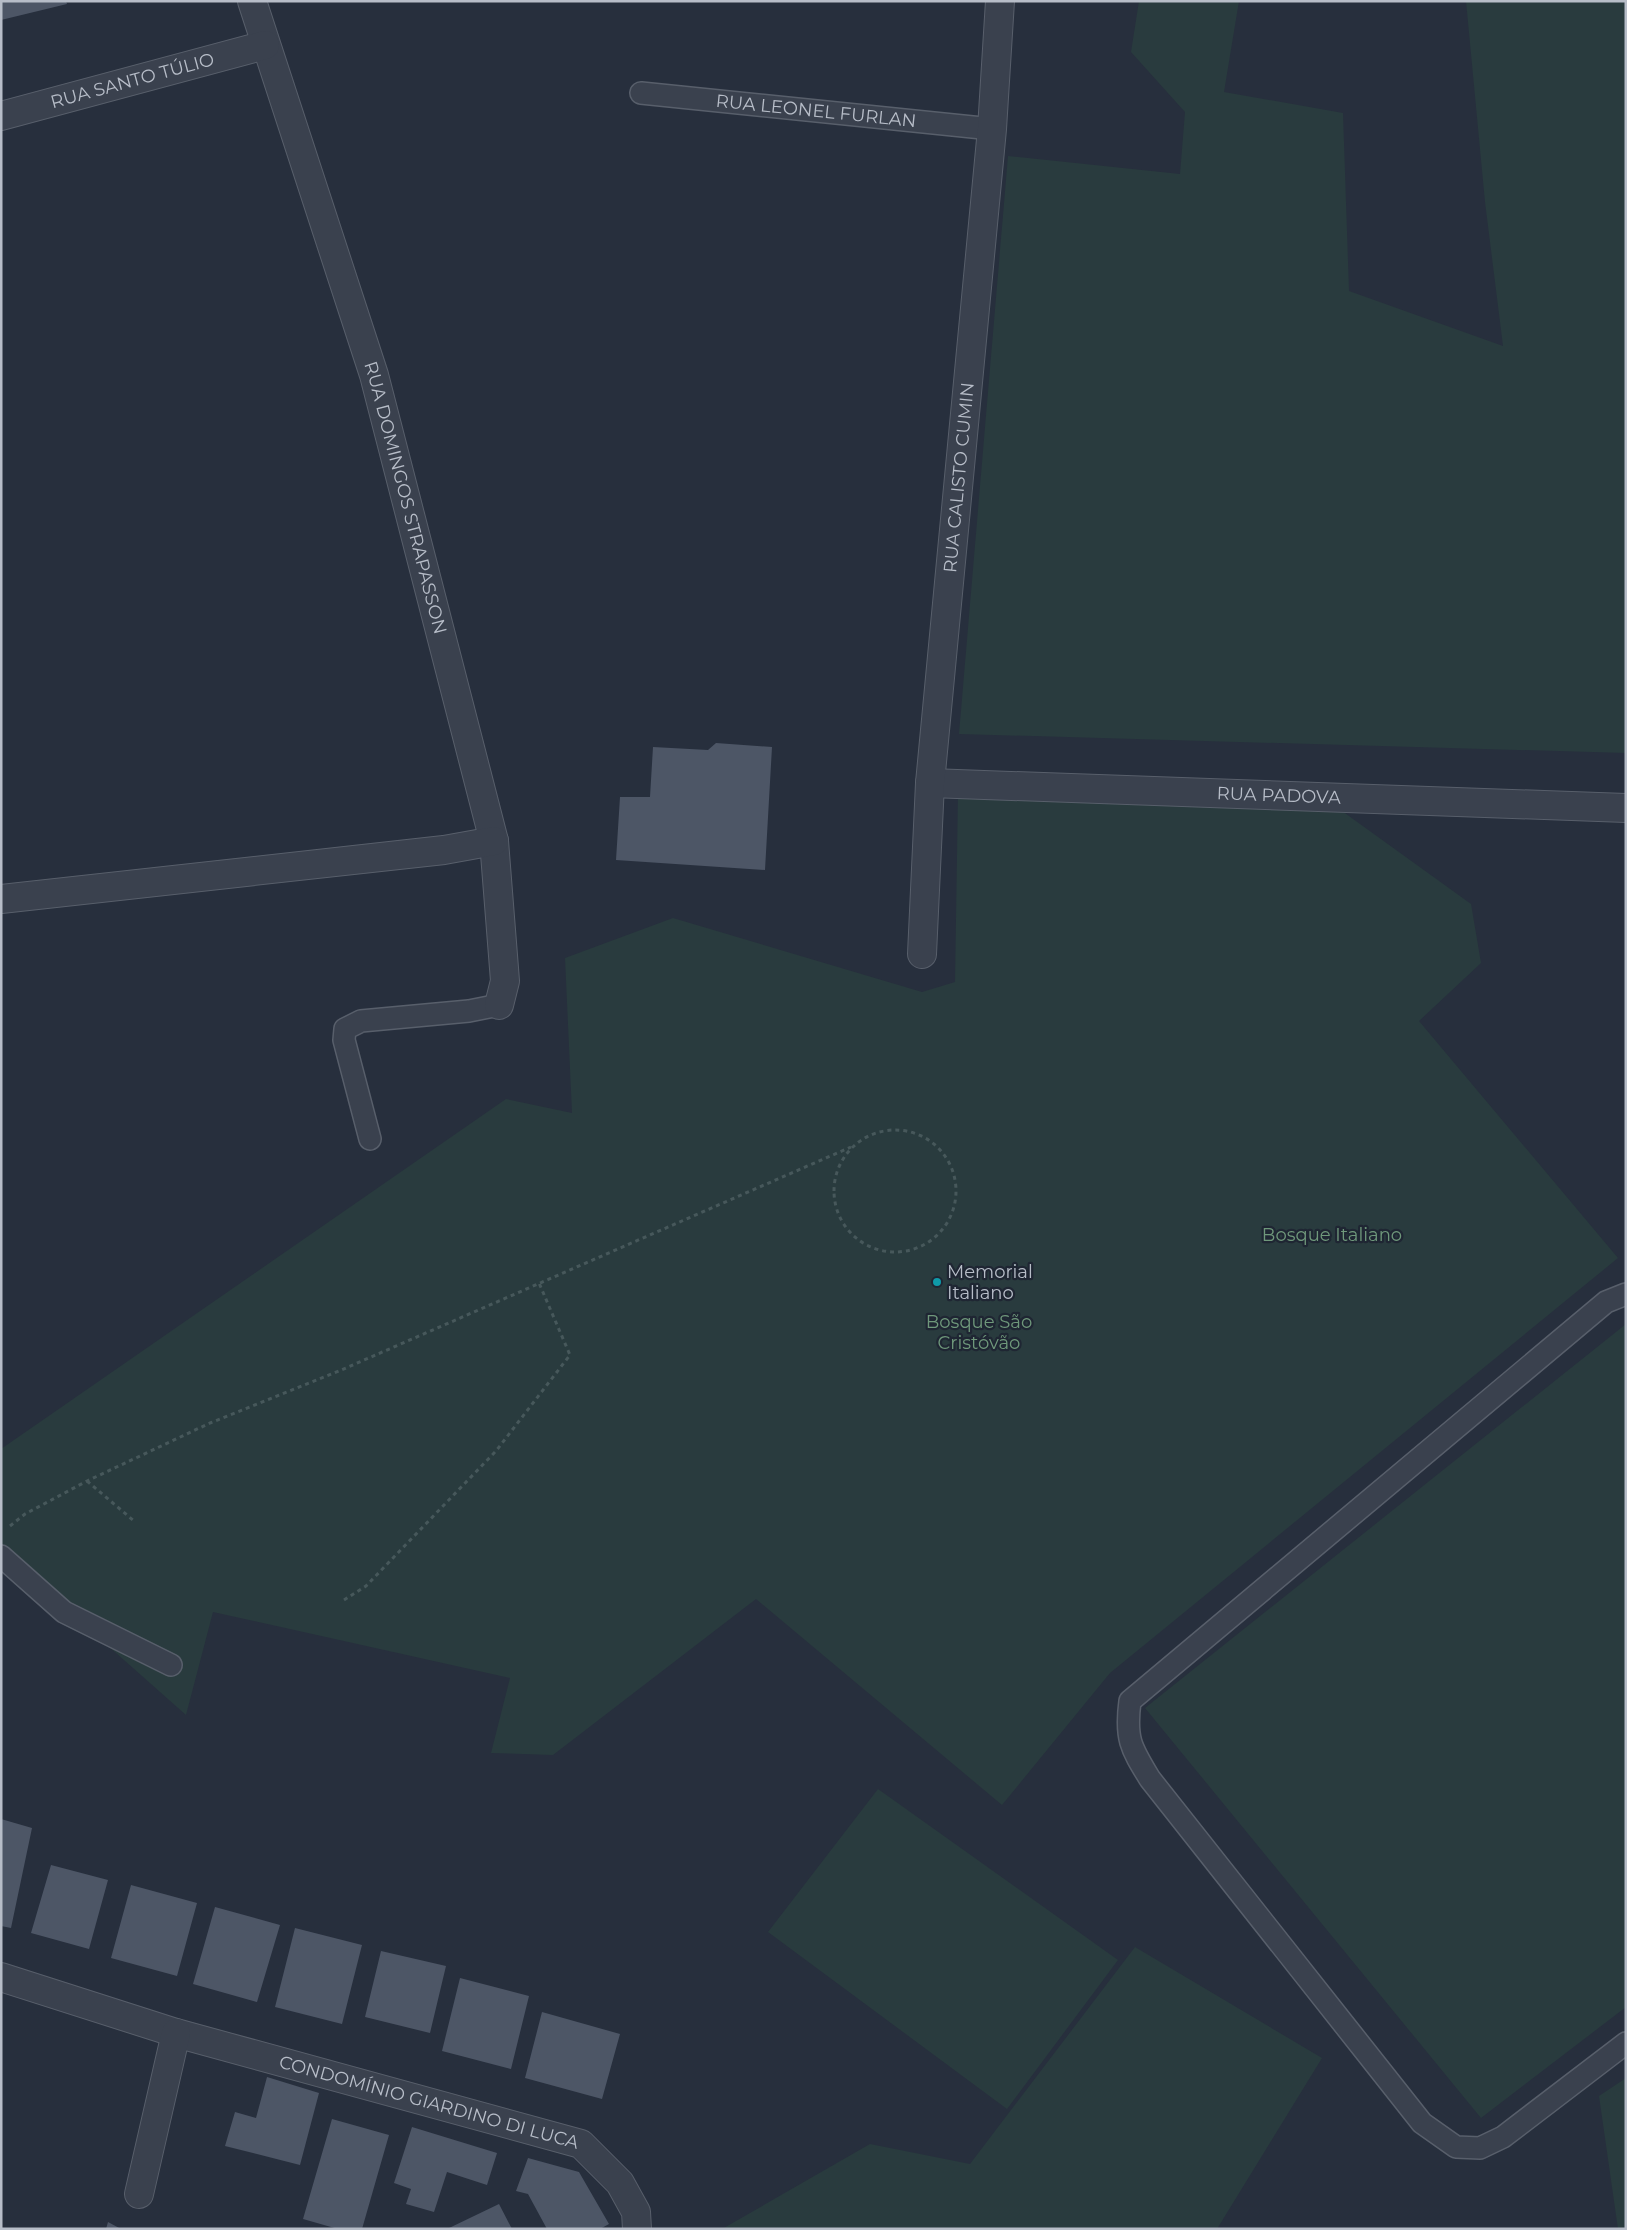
<svg xmlns="http://www.w3.org/2000/svg" width="1627" height="2230" font-family="Montserrat,sans-serif">
  <style>
    .green { fill: #293b3e }
    .building { fill: #4d5666 }
    .lines { fill: none; stroke-linecap: round; stroke-linejoin: round }
    .lane-casing { stroke: #585f6b; stroke-width: 24 }
    .street-casing { stroke: #585f6b; stroke-width: 30 }
    .path { stroke: #47585b; stroke-width: 3; stroke-dasharray: 4 4; stroke-linecap: butt }
    .lane { stroke: #3a414e; stroke-width: 21 }
    .street { stroke: #3a414e; stroke-width: 28 }
    .culture-dot { fill: #0f9aa8; stroke: #1f2633; stroke-width: 2 }
    .labels { text-anchor: middle; dominant-baseline: central; stroke-width: 4.5; stroke-linejoin: round; paint-order: stroke }
    .street-label { font-size: 18px; fill: #b7bdc8; stroke: #1f2633 }
    .park-label { font-size: 18px; fill: #6f987b; stroke: #1f2633 }
    .poi-label { font-size: 18px; fill: #b7bdc8; stroke: #1f2633; text-anchor: start }
  </style>
  <rect width="100%" height="100%" fill="#272f3d"/>
  <path class="green" d="M1139,1H1239L1224,92L1343,113L1349,291L1503,346L1485,202L1466,1H1626V753L959,734L1008,156L1180,174L1185,112L1131,52Z
    M958,792L1317,793L1471,904L1481,963L1419,1021L1618,1258L1110,1673L1002,1805L756,1599L553,1755L491,1753L510,1678L213,1612L186,1715L1,1551V1449L506,1099L572,1113L565,958L673,918L922,992L955,982Z
    M1626,1324V2007L1481,2118L1145,1708Z
    M878,1789L1118,1960L1007,2109L768,1932Z
    M1135,1947L1322,2058L1217,2229H722L870,2144L970,2164Z
    M1626,2078V2229H1618L1599,2096Z"/>
  <path class="building" d="M1,1H66L67,4L1,20Z
    M716,743L772,747L765,870L616,860L620,797H650L653,747L708,750Z
    M1,1819L32,1828L11,1928L1,1926Z
    M51,1865L108,1880L89,1949L31,1933Z
    M131,1885L197,1903L177,1976L111,1958Z
    M215,1907L280,1925L257,2002L193,1984Z
    M295,1928L362,1945L342,2024L275,2007Z
    M381,1951L446,1966L430,2033L365,2017Z
    M460,1978L529,1996L511,2069L442,2051Z
    M542,2012L620,2034L602,2099L525,2078Z
    M267,2077L319,2093L300,2165L225,2146L235,2112L256,2118Z
    M332,2119L389,2135L362,2229H338L303,2219Z
    M412,2127L497,2153L487,2185L447,2172L434,2212L406,2204L411,2189L394,2183Z
    M528,2158L579,2172L609,2224L600,2229H547L528,2194L516,2191Z
    M499,2204L512,2229H447Z
    M108,2222L121,2229H106Z"/>
  <g class="lines">
    <g class="lane-casing">
      <g id="lane">
        <path id="s1" d="M641,93L992,129"/>
        <path d="M370,1139L344,1040L345,1029L361,1021L469,1011L499,1005"/>
        <path d="M1626,1294L1606,1302L1130,1701C1125,1739 1131,1748 1150,1779L1422,2123L1456,2147L1480,2148L1503,2137L1626,2043"/>
        <path d="M1,1556L64,1612L171,1665"/>
      </g>
    </g>
    <g class="street-casing">
      <g id="street">
        <path id="s2" d="M252,1L374,375L494,841L505,981L499,1005"/>
        <path id="s3" d="M1,116L265,45"/>
        <path id="s4" d="M930,783L1626,808"/>
        <path d="M1,899L444,850L494,841"/>
        <path id="s5" d="M922,954L930,783L992,129L1000,1"/>
        <path id="s6" d="M1,1977L176,2033L581,2144L620,2183L636,2212L637,2229"/>
        <path d="M139,2194L176,2033"/>
      </g>
    </g>
    <path class="path" d="M834 1191a61 61 0 1 1 122 0a61 61 0 1 1-122 0Z
      M87,1481L134,1521
      M10,1526L25,1514L87,1481L210,1423L339,1371L851,1147
      M344,1600L366,1586L496,1451L570,1355L539,1283"/>
    <use href="#lane" class="lane"/>
    <use href="#street" class="street"/>
  </g>
  <circle class="culture-dot" cx="937" cy="1282" r="5"/>
  <g class="labels">
    <g class="street-label">
      <text stroke="none"><textPath href="#s3" startOffset="136">RUA SANTO TÚLIO</textPath></text>
      <text stroke="none"><textPath href="#s1" startOffset="176">RUA LEONEL FURLAN</textPath></text>
      <text stroke="none"><textPath href="#s5" startOffset="478">RUA CALISTO CUMIN</textPath></text>
      <text stroke="none"><textPath href="#s2" startOffset="520">RUA DOMINGOS STRAPASSON</textPath></text>
      <text stroke="none"><textPath href="#s4" startOffset="349">RUA PADOVA</textPath></text>
      <text stroke="none"><textPath href="#s6" startOffset="446">CONDOMÍNIO GIARDINO DI LUCA</textPath></text>
    </g>
    <g class="park-label">
      <text x="1332" y="1235">Bosque Italiano</text>
      <text x="979" y="1322">Bosque São<tspan x="979" dy="21">Cristóvão</tspan></text>
    </g>
    <g class="poi-label">
      <text x="947" y="1272">Memorial<tspan x="947" dy="21">Italiano</tspan></text>
    </g>
  </g>
  <rect width="1627" height="2230" fill="none" stroke="#b7bdc8" stroke-width="5"/>
</svg>
